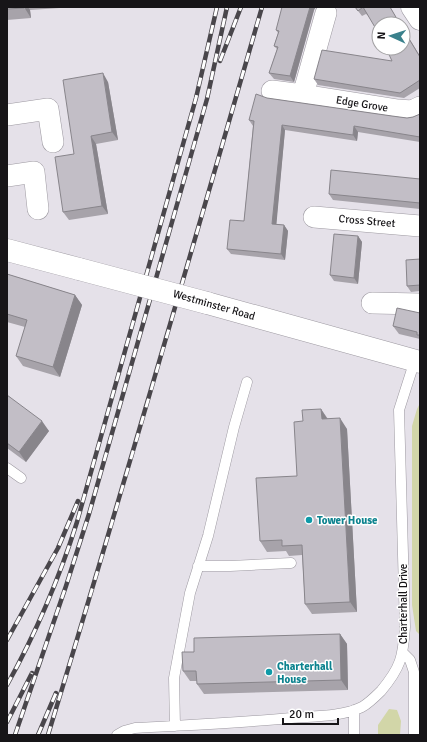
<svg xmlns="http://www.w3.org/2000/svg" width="427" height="742" font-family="Signika,sans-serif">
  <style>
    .green { fill: #d2d6a8 }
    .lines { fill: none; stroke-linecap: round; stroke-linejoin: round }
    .lane-casing { stroke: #9d99a1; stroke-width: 11 }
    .street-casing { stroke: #9d99a1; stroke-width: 22 }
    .secondary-casing { stroke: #9d99a1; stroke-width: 23 }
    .lane { stroke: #fff; stroke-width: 10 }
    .street { stroke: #fff; stroke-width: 21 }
    .secondary { stroke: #fff; stroke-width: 22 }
    .rail-casing { stroke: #49464b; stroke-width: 4.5 }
    .rail { stroke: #fff; stroke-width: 3; stroke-dasharray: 9; stroke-linecap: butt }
    .secondary-bridge-casing { stroke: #9d99a1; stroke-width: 23; stroke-linecap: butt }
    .secondary-bridge { stroke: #fff; stroke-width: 22 }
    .wall { fill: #a7a3aa }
    .shaded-wall { fill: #88858b }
    .building { fill: #c2bec6; stroke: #88858b }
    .culture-dot { fill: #0f9aa8; stroke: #fff; stroke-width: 1.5 }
    .labels { text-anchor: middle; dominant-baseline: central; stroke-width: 3; stroke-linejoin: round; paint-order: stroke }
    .street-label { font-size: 11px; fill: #171518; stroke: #fff }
    .culture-label { font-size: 11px; font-weight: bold; fill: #0d838f; stroke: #fff; text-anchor: start }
  </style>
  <rect width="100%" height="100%" fill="#e5e1e9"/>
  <path class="green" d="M420,403V635L416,631L412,605V426L417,409Z
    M389,709L397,710L401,721L400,735H378V725Z"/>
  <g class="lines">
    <g class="lane-casing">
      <path id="lane" d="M7,468L21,478
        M198,566H230L291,563
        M403,653L410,660L414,672V735
        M175,726L174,678L190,593L208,536L234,427L247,382
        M117,735L124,731L135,728C187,725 239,723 291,718C315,716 341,717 362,707C369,703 376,696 381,691C401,667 403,657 405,627L399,410L415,360
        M354,735V710"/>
    </g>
    <g class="street-casing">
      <path id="street" d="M326,13L303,95L398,110L412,111L420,107
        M272,91L303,95
        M7,115L48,109L53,142
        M7,176L34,172L38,209
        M314,217L420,226
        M372,303L420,304"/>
    </g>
    <g class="secondary-casing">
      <path id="secondary" d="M412,7L420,19
        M7,250L79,269
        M207,303L420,362"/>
    </g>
    <use href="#lane" class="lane"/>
    <use href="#street" class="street"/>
    <use href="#secondary" class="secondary"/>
    <g class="rail-casing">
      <path id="rail" d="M220,61L241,7
        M7,640L58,548L78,501
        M7,685C36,633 59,579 77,522L196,98L217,7
        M7,722L32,673
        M15,735L66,586L89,514L207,99L227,7
        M38,735L56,693
        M48,735C122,493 192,250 262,7"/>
    </g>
    <use href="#rail" class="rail"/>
    <g class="secondary-bridge-casing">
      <path id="secondary-bridge" d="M79,269L207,303"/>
    </g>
    <use href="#secondary-bridge" class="secondary-bridge"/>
  </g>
  <path class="wall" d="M7,7H75L30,10L31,18L7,20Z
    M355,7H390L400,24H379L366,14L362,16Z
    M314,10L294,82L274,79L269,73L277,49L274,46L278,33L276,30Z
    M403,28L420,56V88L404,98L318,85L314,79L392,61Z
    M108,82L118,140L96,144L108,214L69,220L63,212L74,154Z
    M267,98L392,116L407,118L413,117L420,114V142L358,132L357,141L285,130L276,224L284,225L288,231L285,260L231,254L227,249L244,221L253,126L249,120Z
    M420,179V209L333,200L329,194Z
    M358,236L362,242L358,284L334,281L330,275Z
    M420,259V291L411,292L407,286Z
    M7,274L75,295L82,305L60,377L23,366L16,356L25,327L7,322Z
    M420,313V339L399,334L393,326Z
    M7,395L49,431L26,462L7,448Z
    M321,409L328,419L347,429L357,612L312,614L305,604L302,555L289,556L286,551L267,552L260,541L297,476L303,421Z
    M340,634L347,644L348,690L204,694L197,684V681H190L183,671L194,652Z"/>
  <path class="shaded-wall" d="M24,7H28L30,10L31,18Z
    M310,7H316L314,10L294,82L290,76Z
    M103,73L108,82L118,140L112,132Z
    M282,125L285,130L276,229L272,224Z
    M354,126L358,132L357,141L353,135Z
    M91,136L96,144L108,214L102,206Z
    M284,225L288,231L285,260L281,254Z
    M358,236L362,242L358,284L354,278Z
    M75,295L82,305L60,377L53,367Z
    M321,409L328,420L322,419Z
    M340,418L347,429L357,612L350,602Z
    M42,421L49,431L26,462L19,452Z
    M340,634L347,644L348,690L341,680Z"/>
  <path class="building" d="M7,7H24V8L7,9Z
    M282,7H310L290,76L269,73L278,47L274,46L279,31L276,30Z
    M355,7H390L400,24H379V34L363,7L358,11Z
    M403,29L420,57V80L400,93L314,79L322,50L392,61L386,48H403Z
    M103,73L112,132L91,136L102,206L63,212L55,157L74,154L63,80Z
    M256,94L267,98L392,116L407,118L413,117L420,114V137L354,126L353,135L282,125L272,224L284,225L281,254L227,249L230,220L244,221L254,121L249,120Z
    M331,170L420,179V203L329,194Z
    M334,234L358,236L354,278L330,275Z
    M420,259V285L407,286L406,260Z
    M7,274L75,295L53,367L16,356L27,320L7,314Z
    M397,308L420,313V335H417V332L393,326Z
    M7,395L42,421L19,452L7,443Z
    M321,409L322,419L340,418L350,602L305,604L302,545L282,546V540L260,541L256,478L297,476L294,422L303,421L302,410Z
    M340,634L341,680L197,684L196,671H183L182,652H194V638Z"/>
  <g class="culture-dot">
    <circle cx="309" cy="520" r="4"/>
    <circle cx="269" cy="672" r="4"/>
  </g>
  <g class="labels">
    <g class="street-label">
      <text transform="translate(362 104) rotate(9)">Edge Grove</text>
      <text transform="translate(367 221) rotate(5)">Cross Street</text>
      <text transform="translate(214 305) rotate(16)">Westminster Road</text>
      <text transform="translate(403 604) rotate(-90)">Charterhall Drive</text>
    </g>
    <g class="culture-label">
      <text x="317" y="520">Tower House</text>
      <text x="277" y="666">Charterhall<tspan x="277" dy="13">House</tspan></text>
    </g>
  </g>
  <rect width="427" height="742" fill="none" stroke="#171518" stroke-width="16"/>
  <g transform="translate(391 36) rotate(273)"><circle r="19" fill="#ffffff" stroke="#a2a1a3"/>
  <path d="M0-3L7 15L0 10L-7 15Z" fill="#3a818c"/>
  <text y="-6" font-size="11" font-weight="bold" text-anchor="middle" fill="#171518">N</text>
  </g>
  <path d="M283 718v6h55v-6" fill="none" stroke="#171518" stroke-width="2"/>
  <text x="289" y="718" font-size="12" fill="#171518" stroke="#ffffff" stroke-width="3" paint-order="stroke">20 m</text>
</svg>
